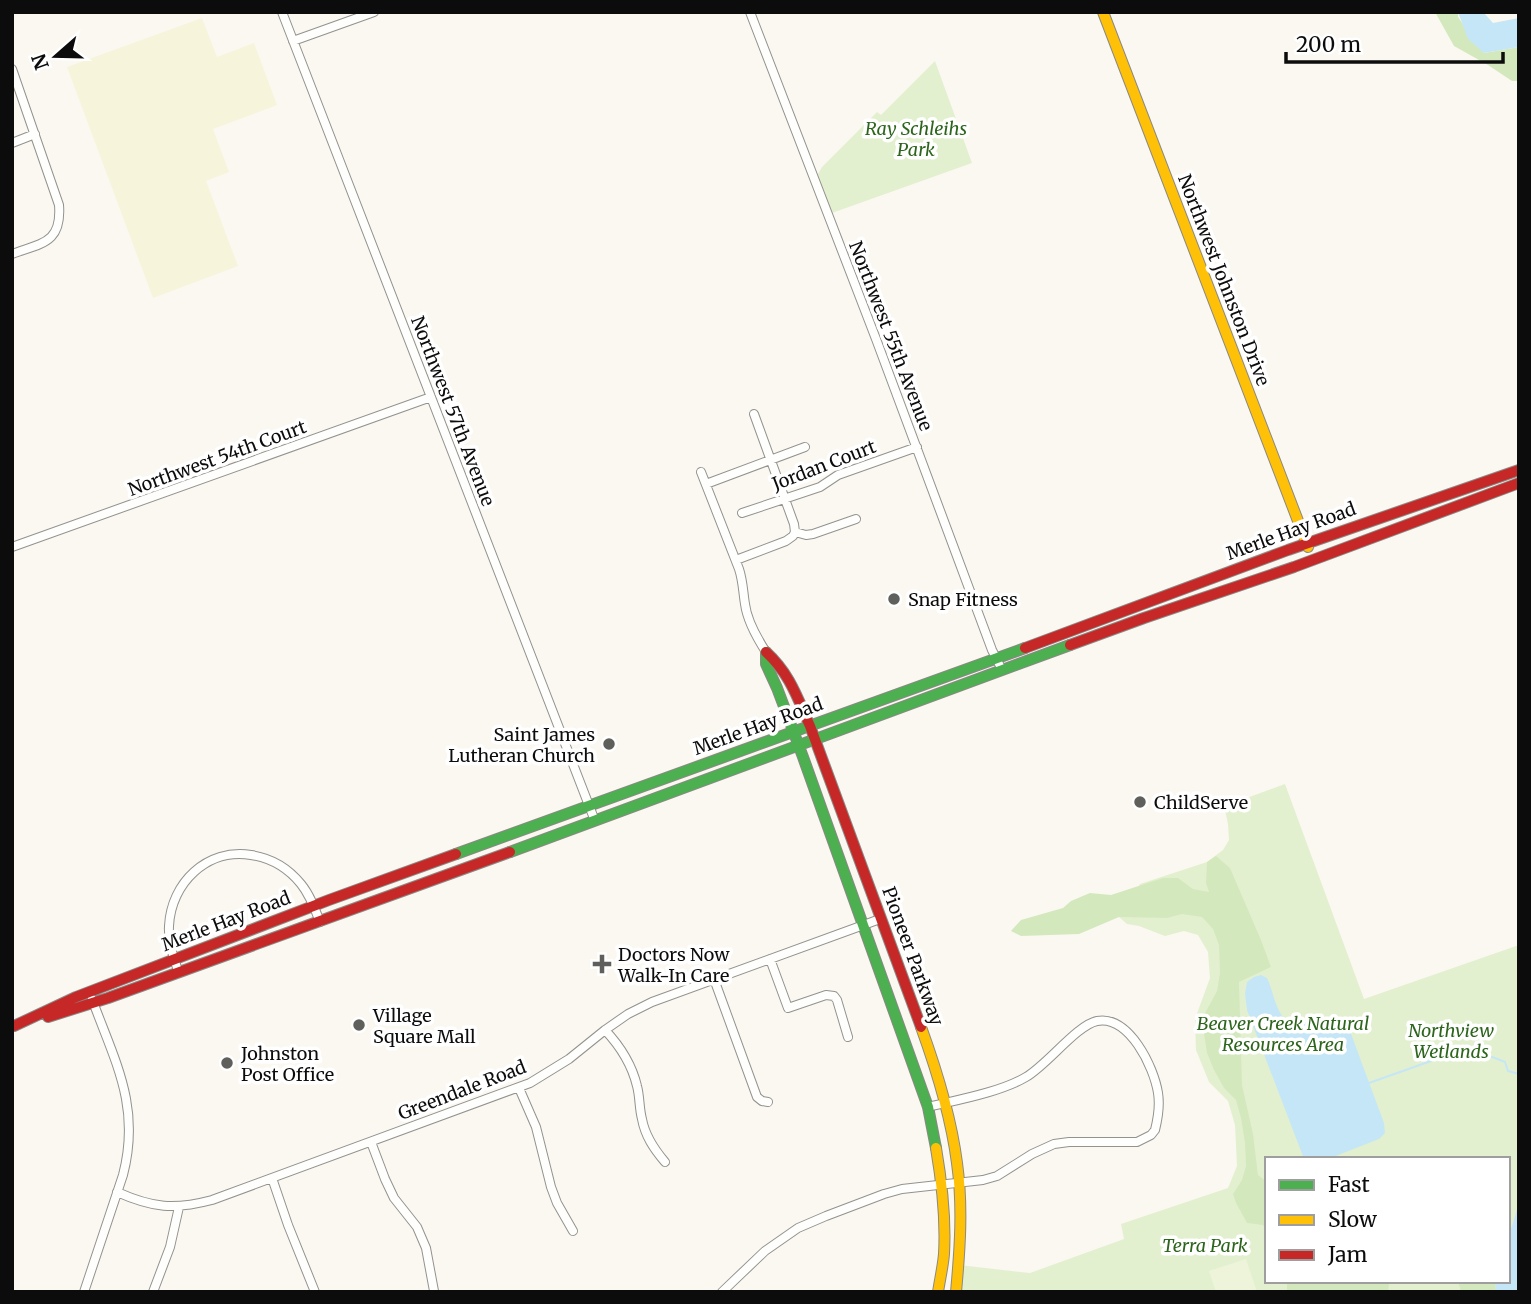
<svg xmlns="http://www.w3.org/2000/svg" width="1531" height="1304" font-family="Merriweather,serif">
  <style>
    .farmland { fill: #f7f4dc }
    .green { fill: #e3f0cf; fill-rule: evenodd }
    .forest { fill: #d4e8bd }
    .pitch { fill: #edf4d9 }
    .water { fill: #c5e6f6 }
    .lines { fill: none; stroke-linecap: round; stroke-linejoin: round }
    .stream { stroke: #c5e6f6; stroke-width: 2 }
    .street-casing { stroke: #93928f; stroke-width: 10 }
    .fast-casing { stroke: #8a8985; stroke-width: 12 }
    .slow-casing { stroke: #8a8985; stroke-width: 12 }
    .jam-casing { stroke: #8a8985; stroke-width: 12 }
    .street { stroke: #fefefd; stroke-width: 8 }
    .fast { stroke: #4caf50; stroke-width: 10 }
    .slow { stroke: #ffc107; stroke-width: 10 }
    .jam { stroke: #c62828; stroke-width: 10 }
    .poi-dot { fill: #5f5f5c; stroke: #fff; stroke-width: 2.5 }
    .labels { text-anchor: middle; dominant-baseline: central; stroke-width: 7; stroke-linejoin: round; paint-order: stroke }
    .park-label { font-size: 18px; font-style: italic; fill: #2c651b; stroke: #fff }
    .street-label { font-size: 18px; fill: #0c0c0c; stroke: #fff }
    .poi-label { font-size: 18px; fill: #0c0c0c; stroke: #fff; text-anchor: start }
  </style>
  <rect width="100%" height="100%" fill="#faf8f0"/>
  <path class="farmland" d="M202,18L217,57L254,43L277,105L213,129L229,172L206,181L238,266L153,298L67,67Z"/>
  <path class="green" d="M935,61L972,163L832,213L819,180L818,174L822,167L877,112L881,115Z
    M1285,784L1364,999L1519,945V1292H956L959,1265L1030,1273L1124,1239L1121,1224L1228,1188L1237,1166L1235,1125L1228,1101L1209,1082L1196,1050L1195,1019L1210,978L1208,952L1198,935L1184,931L1165,936L1139,926L1127,924L1119,917L1140,884L1207,862L1223,850L1229,840L1228,824L1225,810L1233,803ZM1267,1159H1508V1281H1267Z"/>
  <path class="forest" d="M1435,12H1458V17L1484,53L1519,47V81H1512L1488,65L1454,46Z
    M1216,856L1230,868L1261,940L1271,967L1239,982L1242,1085L1253,1134L1258,1175L1267,1182V1231L1263,1225L1247,1223L1236,1203L1233,1194L1242,1180L1246,1166L1245,1143L1241,1118L1236,1100L1224,1088L1214,1070L1207,1053L1203,1027L1204,1015L1217,991L1220,973L1219,945L1213,929L1202,917L1182,914L1167,918L1119,917L1079,934L1021,936L1011,931L1021,920L1063,908L1071,901L1090,893L1111,895L1163,878H1178L1193,889L1209,892L1206,883L1207,862Z
    M1287,1281H1388L1389,1285L1388,1292H1287Z
    M1458,1281H1495L1496,1292H1461Z"/>
  <path class="pitch" d="M1246,1259L1257,1292H1216L1209,1271Z"/>
  <path class="water" d="M1458,12H1483L1493,23L1519,18V47L1484,53L1468,39Z
    M1261,975L1267,978C1273,990 1275,1009 1285,1019C1298,1032 1313,1018 1327,1018C1337,1018 1344,1025 1350,1031L1384,1123L1385,1133L1379,1139L1328,1159H1304L1247,1010L1245,994L1247,982L1254,977Z
    M1519,1203V1292H1496L1495,1281H1508V1239Z"/>
  <g class="lines">
    <path class="stream" d="M1369,1083L1448,1055C1463,1045 1489,1055 1505,1062L1508,1071L1519,1074"/>
    <g class="street-casing">
      <path id="street" d="M282,12L595,821
        M750,12L876,339L992,650L1002,670
        M293,41L374,12
        M12,69L59,205C62,243 42,243 12,254
        M12,143L35,134
        M754,414L794,524L795,532
        M701,472L739,569C743,581 743,592 745,604C747,620 757,638 766,652
        M706,484L805,447
        M742,513L820,487L838,475L917,447
        M12,547L431,397
        M736,560L786,541L793,536L795,532L806,535L813,534L856,519
        M770,959L788,1008L826,995L834,996L837,1000L848,1037
        M179,973C173,958 168,943 169,926C171,883 207,848 251,855C271,858 288,868 301,884C310,895 315,909 320,922
        M714,979L757,1097L762,1101L768,1102
        M605,1030C620,1046 632,1065 637,1086C640,1097 639,1108 642,1119C645,1136 654,1149 665,1162
        M519,1088L536,1127L551,1187L557,1203L573,1231
        M371,1142L385,1179L394,1198L417,1227L426,1248L434,1291
        M272,1178L288,1225L315,1292
        M117,1192C153,1208 174,1210 212,1200L530,1083L569,1059L605,1030L628,1014L652,1002L880,919
        M84,1292L123,1175C141,1106 115,1062 92,999
        M153,1292L170,1247L179,1207
        M722,1292L765,1251L798,1228L826,1216L884,1194L902,1189L983,1180L997,1176L1032,1154L1054,1144L1069,1142H1137L1151,1135L1155,1130C1158,1118 1160,1105 1158,1093C1154,1067 1129,1015 1097,1021C1077,1025 1047,1065 1026,1077C1001,1092 957,1100 928,1107"/>
    </g>
    <g class="fast-casing">
      <path id="fast" d="M766,652V664L777,688L803,757L928,1107L936,1148
        M510,852L1070,645
        M456,854L1025,648"/>
    </g>
    <g class="slow-casing">
      <path id="slow" d="M1103,12L1308,547
        M921,1027C937,1071 951,1116 957,1163C963,1206 960,1249 956,1292
        M936,1148C942,1183 946,1219 944,1254C943,1266 940,1279 938,1292"/>
    </g>
    <g class="jam-casing">
      <path id="jam" d="M1070,645L1144,618L1294,567L1519,483
        M1025,648L1288,550L1519,470
        M766,652C790,674 797,697 810,726L921,1027
        M48,1017L108,998L510,852
        M14,1026L76,997L329,900L456,854"/>
    </g>
    <use href="#street" class="street"/>
    <use href="#fast" class="fast"/>
    <use href="#slow" class="slow"/>
    <use href="#jam" class="jam"/>
  </g>
  <g class="poi-dot">
    <circle cx="894" cy="599" r="7"/>
    <circle cx="609" cy="744" r="7"/>
    <circle cx="1140" cy="802" r="7"/>
    <path d="M598.5 953.5h7v7h7v7h-7v7h-7v-7h-7v-7h7z"/>
    <circle cx="359" cy="1025" r="7"/>
    <circle cx="227" cy="1063" r="7"/>
  </g>
  <g class="labels">
    <g class="park-label">
      <text x="916" y="128">Ray Schleihs<tspan x="916" dy="21">Park</tspan></text>
      <text x="1283" y="1023">Beaver Creek Natural<tspan x="1283" dy="21">Resources Area</tspan></text>
      <text x="1451" y="1030">Northview<tspan x="1451" dy="21">Wetlands</tspan></text>
      <text x="1205" y="1245">Terra Park</text>
    </g>
    <g class="street-label">
      <text transform="translate(1224 280) rotate(69)">Northwest Johnston Drive</text>
      <text transform="translate(891 336) rotate(69)">Northwest 55th Avenue</text>
      <text transform="translate(453 411) rotate(69)">Northwest 57th Avenue</text>
      <text transform="translate(217 458) rotate(-20)">Northwest 54th Court</text>
      <text transform="translate(824 465) rotate(-21)">Jordan Court</text>
      <text transform="translate(1291 531) rotate(-20)">Merle Hay Road</text>
      <text transform="translate(758 726) rotate(-20)">Merle Hay Road</text>
      <text transform="translate(226 921) rotate(-21)">Merle Hay Road</text>
      <text transform="translate(913 956) rotate(70)">Pioneer Parkway</text>
      <text transform="translate(462 1090) rotate(-21)">Greendale Road</text>
    </g>
    <g class="poi-label">
      <text x="908" y="599">Snap Fitness</text>
      <text x="595" y="734" text-anchor="end">Saint James<tspan x="595" dy="21">Lutheran Church</tspan></text>
      <text x="1154" y="802">ChildServe</text>
      <text x="618" y="954">Doctors Now<tspan x="618" dy="21">Walk-In Care</tspan></text>
      <text x="373" y="1015">Village<tspan x="373" dy="21">Square Mall</tspan></text>
      <text x="241" y="1053">Johnston<tspan x="241" dy="21">Post Office</tspan></text>
    </g>
  </g>
  <rect width="1531" height="1304" fill="none" stroke="#0c0c0c" stroke-width="28"/>
  <rect x="1265" y="1157" width="245" height="126" fill="#ffffff" stroke="#9e9e9e" stroke-width="2"/>
  <rect x="1279" y="1180" width="35" height="10" fill="#4caf50" stroke="#9e9e9e" stroke-width="2"/>
  <text x="1328" y="1192" font-size="21" fill="#0c0c0c">Fast</text>
  <rect x="1279" y="1215" width="35" height="10" fill="#ffc107" stroke="#9e9e9e" stroke-width="2"/>
  <text x="1328" y="1227" font-size="21" fill="#0c0c0c">Slow</text>
  <rect x="1279" y="1250" width="35" height="10" fill="#c62828" stroke="#9e9e9e" stroke-width="2"/>
  <text x="1328" y="1262" font-size="21" fill="#0c0c0c">Jam</text>
  <g transform="translate(56 56) rotate(250)" stroke="#ffffff" stroke-width="5" paint-order="stroke">
  <path d="M0-5L12 26L0 18L-12 26Z" fill="#0c0c0c"/>
  <text y="-10" font-size="19" font-weight="bold" text-anchor="middle" fill="#0c0c0c">N</text>
  </g>
  <path d="M1286 52v10h217v-10" fill="none" stroke="#0c0c0c" stroke-width="3.5"/>
  <text x="1296" y="52" font-size="21" fill="#0c0c0c" stroke="#ffffff" stroke-width="5" paint-order="stroke">200 m</text>
</svg>
